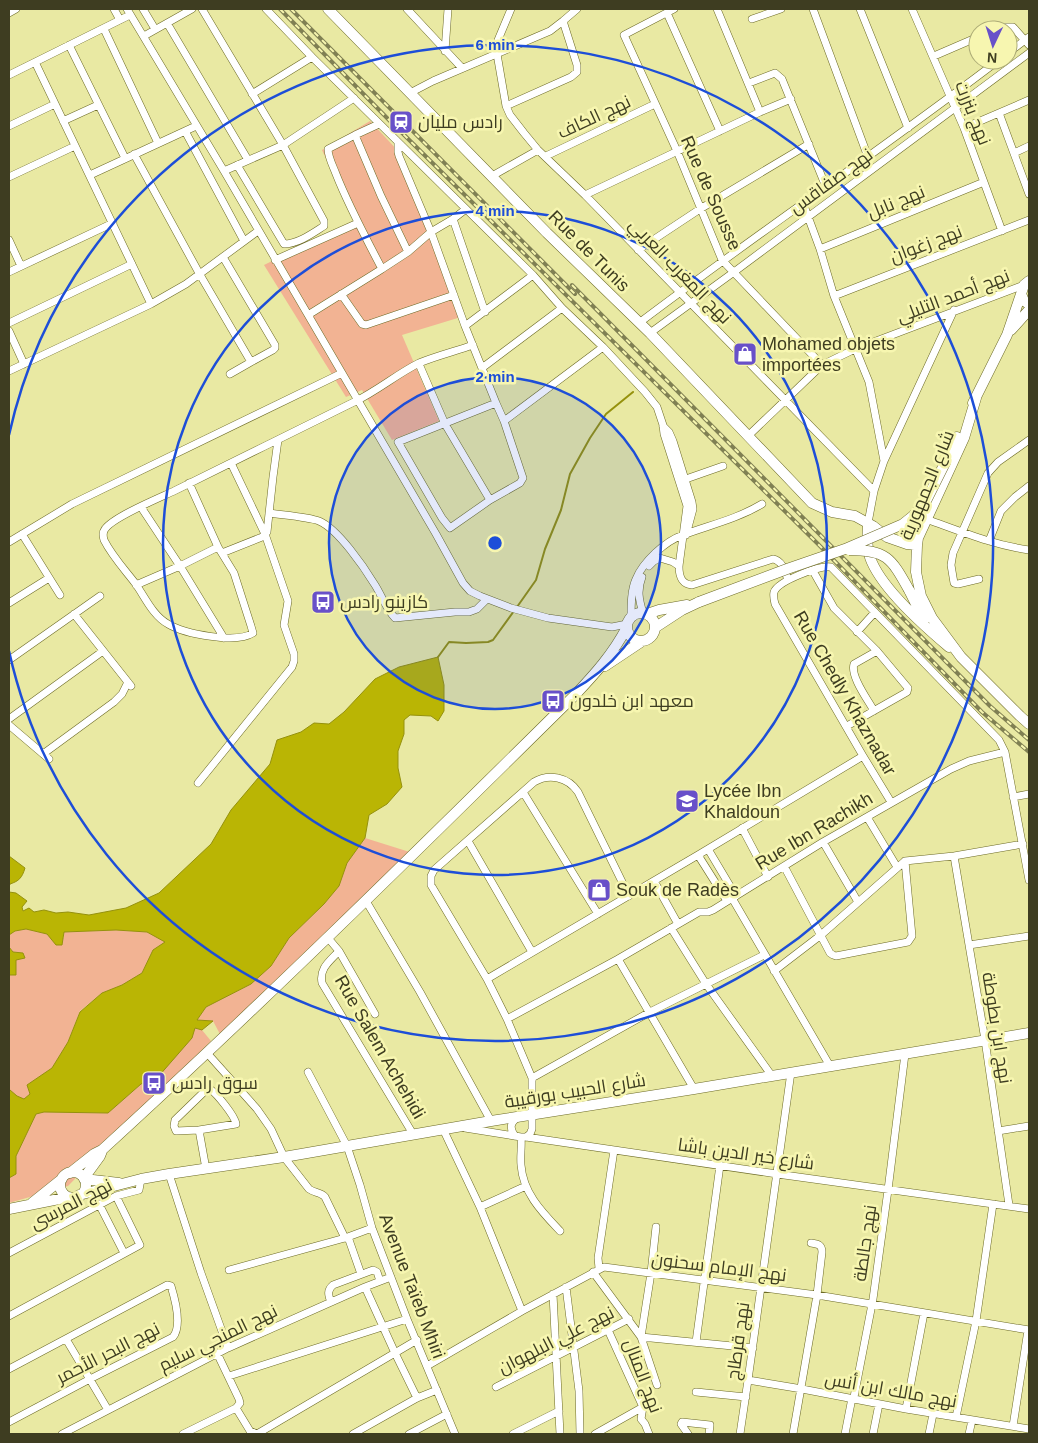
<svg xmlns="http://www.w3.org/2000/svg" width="1038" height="1443" font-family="Arial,Cairo,sans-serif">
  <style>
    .green { fill: #f2b393 }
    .water { fill: #bab504; stroke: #95910d }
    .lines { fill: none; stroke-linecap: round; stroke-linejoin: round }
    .stream { stroke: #95910d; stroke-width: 2 }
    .street-casing { stroke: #6c6a26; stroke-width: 8 }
    .secondary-casing { stroke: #6c6a26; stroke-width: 11 }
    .street { stroke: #fff; stroke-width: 7 }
    .secondary { stroke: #fff; stroke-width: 10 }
    .rail-casing { stroke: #808053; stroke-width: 4 }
    .rail { stroke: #f7f6b0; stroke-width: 2; stroke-dasharray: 5.5; stroke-linecap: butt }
    .secondary-bridge-casing { stroke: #6c6a26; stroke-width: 11; stroke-linecap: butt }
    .secondary-bridge { stroke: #fff; stroke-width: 10 }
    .ring { fill: none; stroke: #1d4ed8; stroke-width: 2.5 }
    .labels { text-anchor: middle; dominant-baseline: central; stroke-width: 5; stroke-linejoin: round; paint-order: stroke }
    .street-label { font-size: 18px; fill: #3e3d21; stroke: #f7f6b0 }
    .poi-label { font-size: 18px; fill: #3e3d21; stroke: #f7f6b0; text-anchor: start }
    .centre { fill: #1d4ed8; stroke: #f7f6b0; stroke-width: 2.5 }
    .ring-label { font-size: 15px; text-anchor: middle; font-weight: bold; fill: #1d4ed8; stroke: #f7f6b0; stroke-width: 5; stroke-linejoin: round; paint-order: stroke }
  </style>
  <rect width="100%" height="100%" fill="#e9e9a3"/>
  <path class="green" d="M370,121L400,153L461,317L402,335L439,421L392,440L362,390L346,397L264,265L355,220L322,150Z
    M365,838L416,854L221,1036L213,1021L197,1020L206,1007L251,984L271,966L289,938L324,904L339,886L347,863Z
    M26,929L64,938V932L116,930L148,932L166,942L153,950L142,973L122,985L102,993L80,1011L68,1042L52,1068L28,1085L30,1094L24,1099L17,1097L10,1090L9,1091V975H16V960L25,958L23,953L13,952L9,947V935L15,931Z
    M195,1028L202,1030L211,1041L68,1186L9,1203V1178L16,1174V1156L36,1114L44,1112L108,1113L141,1084L158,1076Z"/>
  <path class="water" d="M438,657L444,685V711L438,721L431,716L410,715L404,720V734L398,751V768L402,787L387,804L369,815L365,838L347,863L339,886L324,904L289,938L271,966L251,984L206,1007L197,1020L213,1021L202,1030L195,1028L192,1038L158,1077L141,1084L108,1113L44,1112L36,1114L16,1156V1174L9,1178V1091L10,1090L17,1096L24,1099L30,1094L27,1085L52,1068L68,1042L80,1012L102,993L122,985L142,973L153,950L165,942L147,932L116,930L64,932L62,945H56L47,934L26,929L15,931L9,935V892L16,893L27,901L22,907L23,911L29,908L34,912L44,910L56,913L68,912L89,915L126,908L159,893L211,844L231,810L270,764L277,740L301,732L314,723L329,724L344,712L375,679L399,667Z
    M9,856L25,868C22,878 19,881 10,884L9,887Z
    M9,947L13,952L23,953L25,958L16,960V975H9Z"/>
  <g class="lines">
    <path class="stream" d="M517,607L536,580L545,549L561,510L570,474L590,438L606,414L633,392
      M438,657L449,642L466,643L488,642L493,640L514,611"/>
    <g class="street-casing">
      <path id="street" d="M114,9L120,20
        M127,9L224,171L436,534L463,583L470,591L480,596L511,608L548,618L612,627L627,624
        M143,9L155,29
        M202,9L283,145L324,221V226C313,233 298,244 284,244L237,165
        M266,9L312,57L533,275L562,308L603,347L645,392L657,407L663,425L664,434L687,506L679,566C679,576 681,584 692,585L773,559C783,561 785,572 788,580
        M407,9L462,68
        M511,9L498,40L497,54L506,106L510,115L524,133L538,150L585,195L874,491
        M674,9L624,35L677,151L722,260L822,365
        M717,9L760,112
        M813,9L868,157
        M860,9L908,128
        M912,9L964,128L1002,231
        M9,13L16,9
        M667,13L720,131
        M752,19L781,9
        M167,23L248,160
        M104,29L158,143
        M994,30L1004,27H1013L1029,45
        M144,36L192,9
        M69,45L125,158
        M445,51L448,9
        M1008,53L1029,37
        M934,56L978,37
        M35,62L151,304
        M9,75L130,15
        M749,83L775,73L782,79L826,187
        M410,93L433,81L550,31L563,21L577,9
        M252,94L312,57
        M506,106L571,77L577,72V65L563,21
        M999,113L1029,194
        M63,121L98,105
        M9,126L55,104
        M964,128L1029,100
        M185,131L244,241
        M355,135L379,124
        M398,143V152L399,156L431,232L465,326L496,403L504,421L523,478L520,483L490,500L450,528L442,518L398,442L496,403
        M1014,153L1029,146
        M134,154L199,273L251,362L273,350L275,348V345L223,257
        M546,156L655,104
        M224,171L283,145L354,98
        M90,175L196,126
        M492,176L538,150
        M9,177L75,146
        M585,195L760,112L791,99
        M803,203L820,249L834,296L869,382L884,461
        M453,219L485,312
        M9,240L21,266
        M820,249L984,182
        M638,250L700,209L809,144
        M275,260L358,223
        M382,269C366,238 349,207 336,174C333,166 328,157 328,149L355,135L381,196L408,252
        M9,272L113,223
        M341,294L362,324L366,325L454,295
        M834,296L1029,220
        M308,315L382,269L408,252L431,232L453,219L466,209
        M9,323L132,264
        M639,323C758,233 881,150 999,60
        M465,326L533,275
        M9,331L24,364
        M650,333L734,272L1029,53
        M419,364L445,424L490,500
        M482,368L562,308
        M9,371L151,304L186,284L258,231
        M230,374L251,362
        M504,421L603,347
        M663,426L669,432L673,441L692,502L693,509L686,535
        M748,436L822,365L855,349L1024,285
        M683,480L723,466
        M189,483L218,547L234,573L251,626L253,633C236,644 185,634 168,624C153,616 145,597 135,583C125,570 112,556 104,540C103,536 102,533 105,529C113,517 159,498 174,491C234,461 294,432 354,402C377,391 397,374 419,363C436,356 456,351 473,345
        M141,507L180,566L224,638
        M269,513C282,515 308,517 319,521C338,529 364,567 375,585C382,596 386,609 395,618L455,612H469L477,609L487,599
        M926,519C960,531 993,545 1029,550
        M868,523L874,491L884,461L954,310
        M22,534L60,595
        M989,541L1001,511L1015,497L1029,486
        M9,542L72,504L342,373
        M222,553L262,537L267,532L273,477L278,440
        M649,566L654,561L660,558L673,562L679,566
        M813,571L834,608L877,651L908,688L907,692L847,726
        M642,577C637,590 639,600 643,613
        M979,579L958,584L954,583L951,565L953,553L988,473L998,462L1029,440
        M136,585L180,566L218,547
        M9,603L49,578
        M74,614L131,686
        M631,617C631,605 631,590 636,579C643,562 665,541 683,535C710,525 737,519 762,504
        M857,632L875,612
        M9,660L100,596
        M874,711C868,700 850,676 854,664L877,651
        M9,719L103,651
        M9,725L49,759
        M43,754L114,702L122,694L128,682
        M198,783L292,667L294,661V654L284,625L288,601L265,534L231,463
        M523,792L598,914
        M1013,797L1029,794
        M891,802L863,756L775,604C774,600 773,596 774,592C778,581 820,565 831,567L999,740L1005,752L1029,880
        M867,817L897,867
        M742,828L768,877
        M468,841L532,952
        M823,842L858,902
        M708,849L736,896
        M698,855L727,901
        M954,856L985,1040L1009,1205
        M784,866L830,953L833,955L836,956L908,942L912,936L905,861
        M654,881L678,924
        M732,898L830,1066
        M366,901L420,992L491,1121
        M671,928L706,984L772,1076
        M328,938L339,951L375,1014
        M969,945L1029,936
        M339,951C330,961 319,968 322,983L413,1134
        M618,959L694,1089
        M774,971L821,935L905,861L954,856L1023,844
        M487,979L698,855L863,756
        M507,1019L618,959L699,912H708L713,910L823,842L951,769L969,761L1005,752
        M207,1053L257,1109L271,1129L284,1157L309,1189C314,1193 321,1192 325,1197L345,1238
        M308,1072L347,1146L360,1185L372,1228L407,1319L455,1434
        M532,1078L650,1012L764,955
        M210,1089C217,1094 235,1116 236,1124L199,1130L176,1131L174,1126L175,1120L205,1091Z
        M465,1128L521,1137H526L777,1174L1029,1209
        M443,1129L480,1207L522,1311
        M199,1130L206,1169
        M998,1131L1029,1126
        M515,1136C509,1128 510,1122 519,1117
        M521,1137C522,1147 520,1156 521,1165C523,1193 542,1212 560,1231
        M526,1137L530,1134L532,1129V1078L507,1019L487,979L431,885V876L434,870L534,782C549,773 568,777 578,792L629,896
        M169,1174L201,1273L228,1348
        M99,1204L124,1253
        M480,1207L526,1186
        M348,1237L361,1274
        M9,1253L116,1196L139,1190L141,1179
        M599,1268L598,1258L614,1150
        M229,1270L345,1238L372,1228
        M593,1272L641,1337L657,1385
        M365,1287L395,1353L417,1398
        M566,1287L579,1391L580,1434
        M553,1294L560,1434
        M331,1302C328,1295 327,1290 333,1285L373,1270L377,1272L380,1281
        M9,1316L140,1245L116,1196
        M608,1330L643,1407L641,1419L645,1424L649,1434
        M641,1337L753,1348
        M641,1337L651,1273L656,1227
        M66,1339L108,1410
        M696,1342L720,1165
        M427,1366L522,1311L604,1267L817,1295L1029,1330
        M9,1369L167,1285L171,1286C175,1299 182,1326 173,1337L90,1379L9,1422
        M229,1376L407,1319
        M748,1380L802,1389L906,1409L1029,1429
        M496,1387L629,1319
        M696,1392L746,1397
        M236,1408L250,1431L257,1434L417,1340
        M906,1409L924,1313
        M956,1417L976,1321L993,1204
        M1013,1426L1028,1330
        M62,1434L228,1348L365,1287L391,1277
        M183,1434L236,1408L240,1403L239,1399L217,1353
        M353,1434L417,1398L437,1390
        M409,1434L447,1414
        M513,1434L559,1411
        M595,1434L643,1407
        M688,1434L681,1424L682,1422L710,1425L709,1434
        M740,1434L748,1380L791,1072
        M793,1434L817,1295L822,1252C822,1244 817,1244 811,1243
        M845,1434L852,1398L854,1397L873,1299L888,1190L905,1054
        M873,1434L879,1404
        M929,1434L933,1414
        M969,1434L972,1420"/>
    </g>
    <g class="secondary-casing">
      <path id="secondary" d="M328,9L547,233L650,333L812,503L832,512L855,516L873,526L887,537L907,544L917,545
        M1029,281L1024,285L1021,294L1024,301L1029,304
        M1011,330L1029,310
        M976,398L964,438L918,538L917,545L916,572L921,596L932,618L961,657L1020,716L1029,724
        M973,403L1007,335L1021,294
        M946,461L957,437
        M868,523C868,534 866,544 869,554C877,585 924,626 949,647
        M909,590L924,620
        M627 627a14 14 0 1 1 28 0a14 14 0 1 1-28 0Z
        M647,614L659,610L687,605
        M656,627L682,610L699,602
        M605,666L641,642
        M60 1185a13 13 0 1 1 26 0a13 13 0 1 1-26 0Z
        M70,1173L94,1154L102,1150C263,1003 418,850 574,696C594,675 613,654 627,627
        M84,1178L100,1156L102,1151
        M84,1179L119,1183
        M79,1195L141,1179L169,1174L284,1157L491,1121L694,1089L1029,1033
        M32,1203L62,1179
        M9,1209L69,1197"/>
    </g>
    <use href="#street" class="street"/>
    <use href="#secondary" class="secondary"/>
    <g class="rail-casing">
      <path id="rail" d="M280,9L389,120L818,544L982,712L1029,752
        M291,9L575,294
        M572,285L990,706L1029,740"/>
    </g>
    <use href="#rail" class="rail"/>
    <g class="secondary-bridge-casing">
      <path id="secondary-bridge" d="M849,550C887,550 891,558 909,590
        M699,602L787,569L845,549L903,524L913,516L926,501L946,461"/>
    </g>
    <use href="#secondary-bridge" class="secondary-bridge"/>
  </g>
  <circle cx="495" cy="543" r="166" fill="#1d4ed8" fill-opacity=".12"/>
  <g class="ring">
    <circle cx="495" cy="543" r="166"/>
    <circle cx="495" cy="543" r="332"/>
    <path d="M9 435A498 498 0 1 1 9 651"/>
  </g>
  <defs>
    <g id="station-square" transform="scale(1.25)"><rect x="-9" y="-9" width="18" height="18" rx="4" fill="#6850c9" stroke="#f7f6b0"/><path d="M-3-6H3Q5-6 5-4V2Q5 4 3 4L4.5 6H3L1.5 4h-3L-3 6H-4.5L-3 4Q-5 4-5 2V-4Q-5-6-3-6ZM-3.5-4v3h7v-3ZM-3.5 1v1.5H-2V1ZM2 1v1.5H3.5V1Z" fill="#fff"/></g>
    <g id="shop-square" transform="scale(1.25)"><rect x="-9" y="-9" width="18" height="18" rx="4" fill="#6850c9" stroke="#f7f6b0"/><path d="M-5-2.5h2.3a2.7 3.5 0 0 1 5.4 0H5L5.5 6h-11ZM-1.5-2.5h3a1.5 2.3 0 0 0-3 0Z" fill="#fff"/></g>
    <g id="bus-square" transform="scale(1.25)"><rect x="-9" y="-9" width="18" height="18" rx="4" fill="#6850c9" stroke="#f7f6b0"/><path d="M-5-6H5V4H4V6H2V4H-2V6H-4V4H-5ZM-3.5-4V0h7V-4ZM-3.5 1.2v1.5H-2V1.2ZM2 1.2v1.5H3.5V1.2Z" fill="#fff"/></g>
    <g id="school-square" transform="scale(1.25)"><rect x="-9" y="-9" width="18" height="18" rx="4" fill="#6850c9" stroke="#f7f6b0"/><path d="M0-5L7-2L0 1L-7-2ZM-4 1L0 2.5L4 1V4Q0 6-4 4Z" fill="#fff"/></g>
  </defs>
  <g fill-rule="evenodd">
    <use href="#station-square" x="401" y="122"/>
    <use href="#shop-square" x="745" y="354"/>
    <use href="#bus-square" x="323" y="602"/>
    <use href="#bus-square" x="553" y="701"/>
    <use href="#school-square" x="687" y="801"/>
    <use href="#shop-square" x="599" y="890"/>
    <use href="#bus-square" x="154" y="1083"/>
  </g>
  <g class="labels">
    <g class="street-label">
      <text transform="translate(973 113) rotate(68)">نهج بنزرت</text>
      <text transform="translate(594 117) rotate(-25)">نهج الكاف</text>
      <text transform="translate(831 181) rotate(-36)">نهج صفاقس</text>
      <text transform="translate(711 193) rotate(66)">Rue de Sousse</text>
      <text transform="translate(896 202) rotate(-22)">نهج نابل</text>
      <text transform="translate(926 244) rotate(-21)">نهج زغوان</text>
      <text transform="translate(589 251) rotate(45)">Rue de Tunis</text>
      <text transform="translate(680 271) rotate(46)">نهج المغرب العربي</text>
      <text transform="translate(953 296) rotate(-21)">نهج أحمد التليلي</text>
      <text transform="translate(927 485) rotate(-68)">شارع الجمهورية</text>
      <text transform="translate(845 693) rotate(60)">Rue Chedly Khaznadar</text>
      <text transform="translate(814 831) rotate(-31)">Rue Ibn Rachikh</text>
      <text transform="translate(997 1028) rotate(81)">نهج ابن بطوطة</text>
      <text transform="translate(380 1047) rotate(60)">Rue Salem Achehidi</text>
      <text transform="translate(575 1091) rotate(-9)">شارع الحبيب بورقيبة</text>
      <text transform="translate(746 1154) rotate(8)">شارع خير الدين باشا</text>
      <text transform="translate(71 1204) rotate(-27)">نهج المرسى</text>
      <text transform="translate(865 1243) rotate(-82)">نهج جالطة</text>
      <text transform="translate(719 1267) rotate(7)">نهج الإمام سحنون</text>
      <text transform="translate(412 1286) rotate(69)">Avenue Taïeb Mhiri</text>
      <text transform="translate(218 1338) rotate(-26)">نهج المنجي سليم</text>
      <text transform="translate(556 1340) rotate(-27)">نهج علي البلهوان</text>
      <text transform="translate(738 1341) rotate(-82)">نهج قرطاج</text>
      <text transform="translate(108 1353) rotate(-27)">نهج البحر الأحمر</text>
      <text transform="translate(643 1376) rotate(69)">نهج المنال</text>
      <text transform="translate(891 1390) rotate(10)">نهج مالك ابن أنس</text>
    </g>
    <g class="poi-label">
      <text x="418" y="122">رادس مليان</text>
      <text x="762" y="344">Mohamed objets<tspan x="762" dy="21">importées</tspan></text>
      <text x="340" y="602">كازينو رادس</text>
      <text x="570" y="701">معهد ابن خلدون</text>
      <text x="704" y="791">Lycée Ibn<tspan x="704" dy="21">Khaldoun</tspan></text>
      <text x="616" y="890">Souk de Radès</text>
      <text x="172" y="1083">سوق رادس</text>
    </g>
  </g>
  <circle cx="495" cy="543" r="8" class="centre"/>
  <g class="ring-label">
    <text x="495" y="50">6 min</text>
    <text x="495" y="216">4 min</text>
    <text x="495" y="382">2 min</text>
  </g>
  <rect width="1038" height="1443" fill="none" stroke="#3e3d21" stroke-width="20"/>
  <g transform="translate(993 45) rotate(184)"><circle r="24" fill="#f7f6b0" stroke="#adac77"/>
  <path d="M0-4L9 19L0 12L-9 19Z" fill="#6850c9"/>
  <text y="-8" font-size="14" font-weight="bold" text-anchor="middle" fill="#3e3d21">N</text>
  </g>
</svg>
